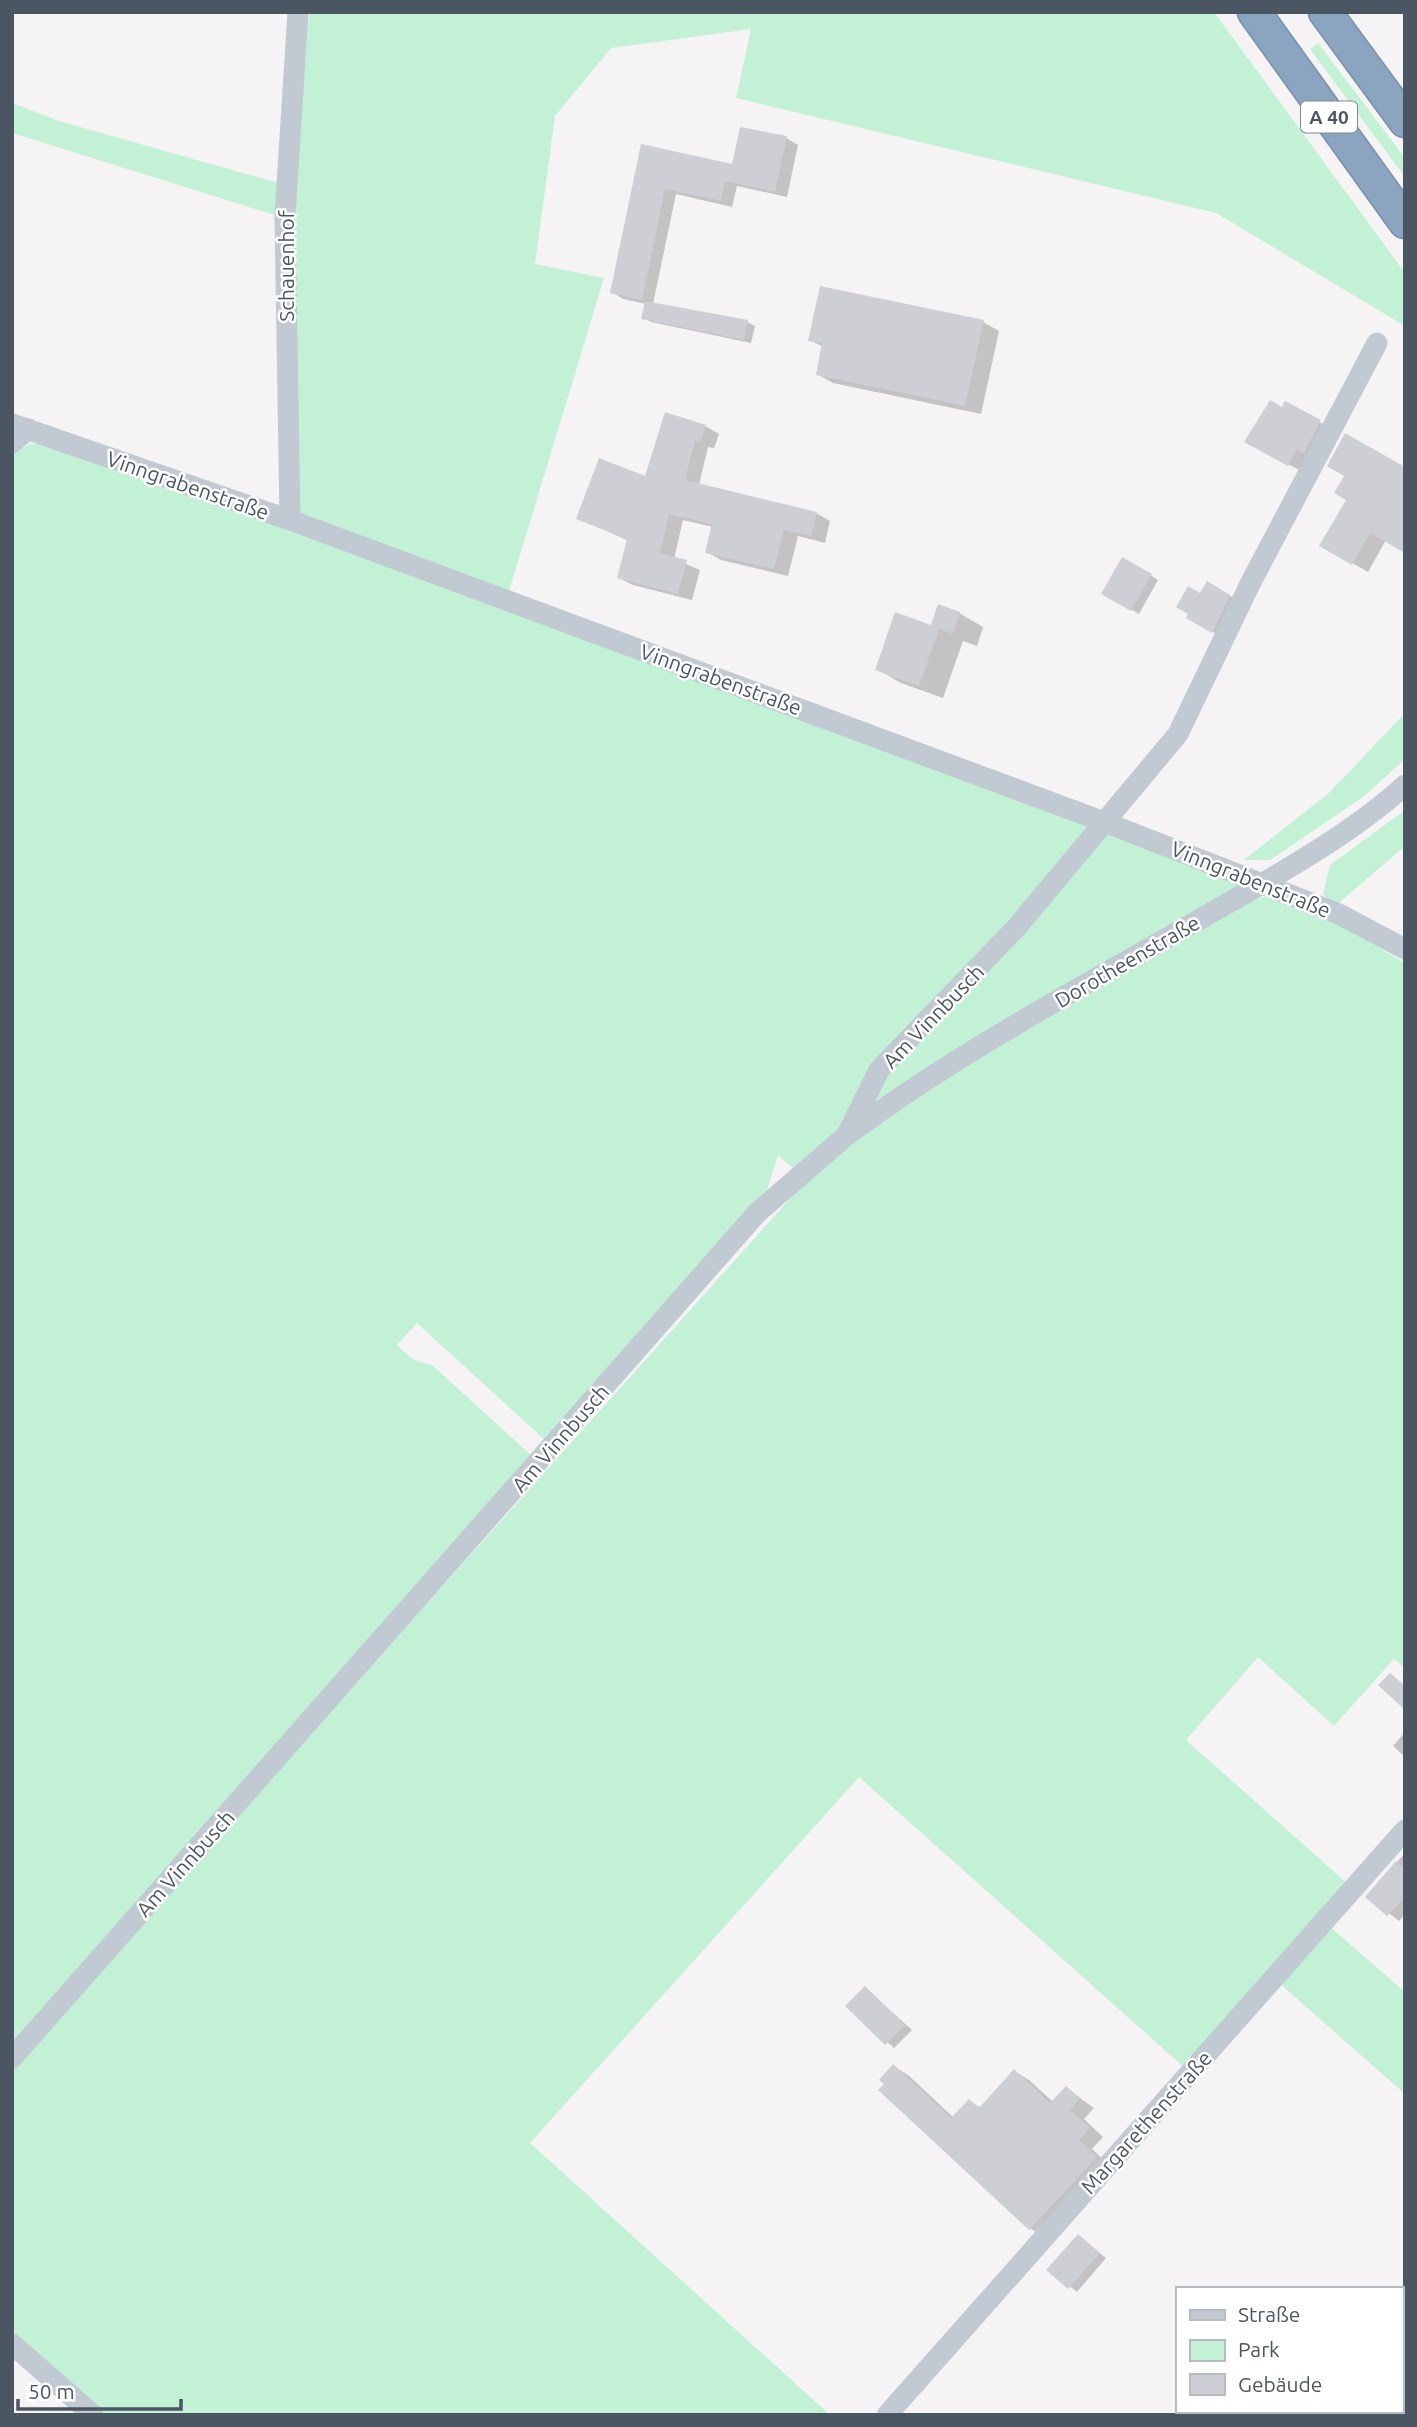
<svg xmlns="http://www.w3.org/2000/svg" width="1417" height="2427" font-family="Ubuntu,sans-serif">
  <style>
    .green { fill: #c3f1d5 }
    .shadow { fill: #0003 }
    .building { fill: #cdcfd5 }
    .lines { fill: none; stroke-linecap: round; stroke-linejoin: round }
    .highway-casing { stroke: #7690ad; stroke-width: 35 }
    .minor { stroke: #c1cad2; stroke-width: 21 }
    .highway { stroke: #8ba5c1; stroke-width: 32 }
    .labels { text-anchor: middle; dominant-baseline: central; stroke-width: 5; stroke-linejoin: round; paint-order: stroke }
    .shield { fill: #fff; stroke: #808990; stroke-width: 2 }
    .shield-label { font-size: 19px; font-weight: bold; fill: #4a5661 }
    .street-label { font-size: 21px; fill: #4a5661; stroke: #fff }
  </style>
  <rect width="100%" height="100%" fill="#f5f3f3"/>
  <path class="green" d="M309,12H1214L1405,273V326L1216,213L736,98L751,29L611,48L555,116L535,264L604,278L509,591L313,522L300,512L293,218Z
    M1318,43L1405,158V177L1310,49Z
    M12,103L59,121L282,184L278,216L12,133Z
    M31,444H45L73,453L892,748L1227,877L1240,886L1234,892L969,1042L870,1109L795,1170L778,1155L765,1197L546,1441L417,1323L397,1345L412,1359L433,1366L532,1456L331,1687L343,1697L806,1181L925,1085L1249,899C1292,887 1366,941 1405,963V1668L1394,1659L1334,1726L1258,1657L1186,1740L1349,1885L1187,2070L859,1777L530,2143L830,2415H105L12,2333V453Z
    M1405,713V759L1363,797L1270,860H1244L1330,792Z
    M1405,810V846L1335,906L1323,895L1330,865Z
    M1329,1926L1405,1992V2094L1278,1982Z"/>
  <path class="shadow" d="M786,138L798,145L787,197L737,186L732,207L676,194L653,304L747,322L755,326L751,343L651,322L643,318L646,304L623,299L612,292L642,146L734,166Z
    M983,322L999,331L981,414L833,383L817,374L823,347L810,340Z
    M1286,404L1332,429L1301,471L1247,442Z
    M705,426L719,434L714,448L708,447L699,485L816,513L830,521L825,543L798,536L788,576L721,560L707,552L713,527L683,520L674,559L700,570L692,600L633,585L619,578L629,541L578,518L646,478Z
    M1405,469L1386,540L1368,572L1321,545Z
    M1123,559L1158,580L1139,614L1103,593Z
    M1208,583L1237,600L1220,636L1188,617Z
    M959,613L983,627L977,646L963,641L943,698L901,683L877,669L932,628Z
    M1405,1732V1757L1393,1746Z
    M1405,1853V1914L1399,1921L1367,1896Z
    M865,1988L912,2030L894,2048L848,2006Z
    M893,2066L908,2075L954,2118L969,2101L981,2108L1014,2071L1029,2080L1053,2102L1066,2088L1094,2108L1084,2119L1103,2137L1092,2149L1111,2167L1045,2237L1031,2229L881,2090Z
    M1085,2241L1106,2258L1077,2292L1049,2270Z"/>
  <path class="building" d="M740,127L787,136L775,192L725,181L721,201L665,189L642,300L610,293L641,144L732,164Z
    M820,286L984,320L965,406L816,375L822,343L808,341Z
    M645,301L748,320L744,340L641,319Z
    M1270,400L1282,407L1285,401L1321,420L1304,453L1297,449L1288,466L1244,442Z
    M665,412L706,425L700,442L695,440L685,480L817,512L811,536L784,530L774,569L705,553L712,524L669,514L660,553L687,560L678,594L617,578L627,539L576,519L599,458L645,476Z
    M1345,433L1405,467V553L1370,533L1352,565L1319,546L1346,500L1334,493L1344,476L1327,466Z
    M1122,557L1152,574L1131,611L1101,594Z
    M1207,581L1230,595L1212,633L1186,618L1188,614L1176,607L1188,586L1200,593Z
    M938,604L960,612L953,634L939,629L919,686L875,670L895,612L931,625Z
    M1390,1673L1405,1686V1710L1378,1685Z
    M1396,1861L1405,1869V1897L1387,1916L1365,1897Z
    M865,1986L905,2025L885,2045L845,2006Z
    M893,2064L951,2118L969,2099L979,2108L1014,2069L1050,2103L1066,2086L1080,2098L1070,2110L1090,2128L1079,2140L1097,2157L1029,2230L878,2090L884,2084L879,2080Z
    M1078,2234L1100,2253L1068,2289L1046,2270Z"/>
  <g class="lines">
    <g class="highway-casing">
      <path id="highway" d="M1254,12L1405,222
        M1325,12L1405,121"/>
    </g>
    <path class="minor" d="M12,424L290,520L1107,823L1339,914L1405,949
      M12,443L29,429
      M290,520L285,216L298,12
      M850,1133C963,1049 1088,984 1209,914C1272,878 1352,834 1405,785
      M12,2058L758,1212L847,1135L879,1070L1016,928L1178,734L1251,582L1377,343
      M12,2344L93,2415
      M887,2415L1405,1830"/>
    <use href="#highway" class="highway"/>
  </g>
  <g class="labels">
    <rect class="shield" x="1301" y="101.5" width="56" height="31" rx="5"/>
    <g class="shield-label">
      <text x="1329" y="117">A 40</text>
    </g>
    <g class="street-label">
      <text transform="translate(286 266) rotate(-90)">Schauenhof</text>
      <text transform="translate(188 485) rotate(19)">Vinngrabenstraße</text>
      <text transform="translate(721 679) rotate(20)">Vinngrabenstraße</text>
      <text transform="translate(1251 879) rotate(22)">Vinngrabenstraße</text>
      <text transform="translate(1127 961) rotate(-30)">Dorotheenstraße</text>
      <text transform="translate(933 1016) rotate(-46)">Am Vinnbusch</text>
      <text transform="translate(560 1438) rotate(-49)">Am Vinnbusch</text>
      <text transform="translate(185 1863) rotate(-48)">Am Vinnbusch</text>
      <text transform="translate(1146 2122) rotate(-48)">Margarethenstraße</text>
    </g>
  </g>
  <rect width="1417" height="2427" fill="none" stroke="#4a5661" stroke-width="28"/>
  <rect x="1176" y="2287" width="228" height="126" fill="#ffffff" stroke="#b7bbc0" stroke-width="2"/>
  <rect x="1190" y="2310" width="35" height="10" fill="#c1cad2" stroke="#b7bbc0" stroke-width="2"/>
  <text x="1238" y="2322" font-size="21" fill="#4a5661">Straße</text>
  <rect x="1190" y="2340" width="35" height="21" fill="#c3f1d5" stroke="#b7bbc0" stroke-width="2"/>
  <text x="1238" y="2357" font-size="21" fill="#4a5661">Park</text>
  <rect x="1190" y="2374" width="35" height="21" fill="#cdcfd5" stroke="#b7bbc0" stroke-width="2"/>
  <text x="1238" y="2392" font-size="21" fill="#4a5661">Gebäude</text>
  <path d="M18 2399v10h163v-10" fill="none" stroke="#4a5661" stroke-width="3.5"/>
  <text x="28" y="2399" font-size="21" fill="#4a5661" stroke="#ffffff" stroke-width="5" paint-order="stroke">50 m</text>
</svg>
